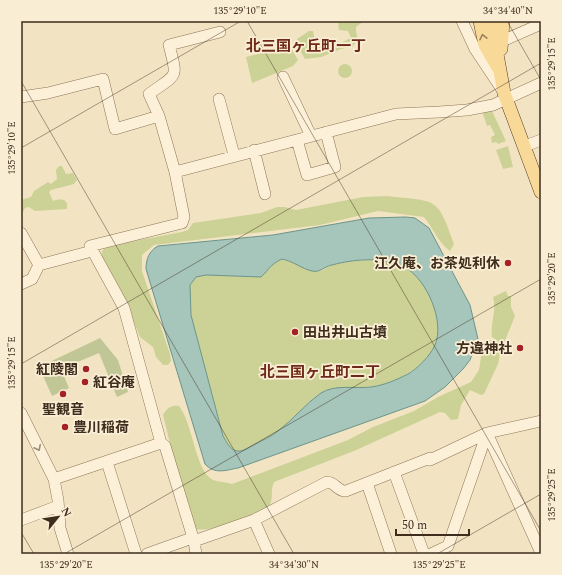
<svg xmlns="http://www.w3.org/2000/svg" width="562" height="575" font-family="Spectral,'Noto Sans JP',serif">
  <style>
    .green { fill: #ccd296 }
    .cemetery { fill: #c1c696 }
    .water { fill: #a6c5bb; stroke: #6b958a; fill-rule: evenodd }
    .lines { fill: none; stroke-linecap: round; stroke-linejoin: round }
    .minor-casing { stroke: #8f7458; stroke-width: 12 }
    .major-casing { stroke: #5d422c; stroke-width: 14 }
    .minor { stroke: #fcf1d8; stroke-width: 11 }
    .major { stroke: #f9d998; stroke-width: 13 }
    .oneway { stroke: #9c825a }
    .oneway2 { stroke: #9d8e7a }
    .ticks { fill: none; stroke: #3e2c1d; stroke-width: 1; stroke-opacity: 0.45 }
    .poi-dot { fill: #a42225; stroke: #f9eed4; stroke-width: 1.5 }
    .labels { text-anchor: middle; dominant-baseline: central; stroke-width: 3.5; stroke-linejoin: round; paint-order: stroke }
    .poi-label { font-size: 14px; font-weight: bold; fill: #3e2c1d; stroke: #f9eed4; text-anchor: end }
    .neighbourhood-label { font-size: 15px; font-weight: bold; fill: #6f2918; stroke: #f9eed4 }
    .neatline { fill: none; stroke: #3e2c1d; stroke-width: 1.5 }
    .ticks-label { font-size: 10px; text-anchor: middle; fill: #3e2c1d }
  </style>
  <rect width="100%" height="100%" fill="#f2e4c3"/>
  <path class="green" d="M338,21H364L356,27C355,37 362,37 352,47C339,48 333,53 321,57C318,58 310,58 305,59L298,47L297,39L309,31H313L316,45L320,47L337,41L340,43L351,38L348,31L339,30Z
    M290,46L298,60L293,66L252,83L246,57Z
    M338 71a7 7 0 1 1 14 0a7 7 0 1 1-14 0Z
    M491,109L506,141L498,144L496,142L492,143L491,137L495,135L490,125L487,126L482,111Z
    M508,146L513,167L503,169L496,150Z
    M59,166H62L66,174L73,173L77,180L74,184L51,190L49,192L53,201C59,199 63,198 67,203V209L35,211L29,207L25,208L21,216V200L31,197L34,191L48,182L51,184L57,179L56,170Z
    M387,196C437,202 437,195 454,244L450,251C438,242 433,228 424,217L378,211L320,225L154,245L142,255V271L170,354L171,361L168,365H163L156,357L153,347L140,337L121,290L102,257V251L107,246L182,232L188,230L193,223L261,213L277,207H285L296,210L363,197Z
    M282,259C294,262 306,271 319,271C324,271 328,266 332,265C354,260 387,255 407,268C427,281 445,322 435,346C430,356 419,366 410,372C394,384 375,387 356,388C344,388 331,386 321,393C305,404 293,420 278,431C271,437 262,440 254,445C249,447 243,452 237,451C230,450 226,441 223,436L191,315L190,285L196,277L206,275L266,272L270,264Z
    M506,291L508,296H511V307L515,316L502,348H500L498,341L492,337C490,322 497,311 493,297Z
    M491,340L497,342L500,354L498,364L484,394L481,395L470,390L461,405L458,419L451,420L445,413L440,412L354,451L274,482C270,491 274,498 269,507C253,514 212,533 195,529C179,492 173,453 163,415C167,408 171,405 179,406C193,423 195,471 213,480C219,482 226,482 232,484L348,440L373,427L414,411L438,397L471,382L479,370L482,351L486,342Z"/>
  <path class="cemetery" d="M100,338L118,360L128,392L117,397L99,353L61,369L69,388L52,396L39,367Z"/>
  <path class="water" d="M406,217L415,218L429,228L470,305L478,339L470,360L463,369L445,387L425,401L238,468C226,470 215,475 205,464L146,269C146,259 149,251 158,246L273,235L369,218ZM282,259C293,261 302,269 312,271C320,273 325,266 332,265C354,259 386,256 406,268C427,280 445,322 435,345C430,356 418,368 408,374C396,380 385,385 371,387C355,389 335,384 321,393C305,404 293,420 278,431C271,437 262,440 254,445C249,447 243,452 237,451C230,450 226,441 223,436L191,315L190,285L196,277L206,275L261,277C270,269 269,265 282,259Z"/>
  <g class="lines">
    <g class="minor-casing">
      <path id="minor" d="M462,21L475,49L503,91
        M502,41L541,24
        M283,77L311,136
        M21,97L48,93L103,79L115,129L159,116L175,172L184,217L182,223L90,246L124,308L161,443L165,446L194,541L254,520L327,482C335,482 338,492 346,491L430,458V460L487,433L541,421
        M219,99L234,155
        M159,116L149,94C178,73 178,80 169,45L220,32
        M297,140L307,175L335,167L326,132
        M525,146L541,140
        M254,150L265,194
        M175,172L396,114L439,112L467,110L493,105L541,83
        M21,233L39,265L32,279L21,284
        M39,265L92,251
        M21,413L54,479L58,500L60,528L68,554
        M487,433L541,553
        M107,462L136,554
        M394,472L424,554
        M54,479L161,443
        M367,483L391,554
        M21,520L58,506
        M254,520L269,554
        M194,541L196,554
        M147,554L192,538
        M431,554L448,546L487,433"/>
    </g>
    <g class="major-casing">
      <path id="major" d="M480,21L485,45L497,66
        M491,21L504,93L541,192
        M501,49L503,21"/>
    </g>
    <use href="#minor" class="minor"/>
    <use href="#major" class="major"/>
  </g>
  <defs><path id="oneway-chevron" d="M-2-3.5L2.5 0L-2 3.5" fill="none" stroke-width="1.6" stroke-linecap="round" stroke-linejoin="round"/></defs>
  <use class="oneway" href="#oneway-chevron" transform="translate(483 37) rotate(-102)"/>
  <use class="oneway2" href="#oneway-chevron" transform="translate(38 448) rotate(64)"/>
  <path class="ticks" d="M247,21L541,531M507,21L541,80M21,81L294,554M21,148L241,21M21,364L541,63M21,532L34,554M64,554L541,279M437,554L541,494"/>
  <g class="poi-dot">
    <circle cx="508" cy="263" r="4"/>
    <circle cx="295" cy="332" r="4"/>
    <circle cx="520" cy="348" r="4"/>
    <circle cx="86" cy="369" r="4"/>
    <circle cx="85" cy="382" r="4"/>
    <circle cx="63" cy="394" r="4"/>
    <circle cx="65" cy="427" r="4"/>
  </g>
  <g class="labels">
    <g class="poi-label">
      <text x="500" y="263">江久庵、お茶処利休</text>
      <text x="303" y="332" text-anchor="start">田出井山古墳</text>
      <text x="512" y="348">方違神社</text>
      <text x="78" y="369">紅陵閣</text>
      <text x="93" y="382" text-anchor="start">紅谷庵</text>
      <text x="63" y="409" text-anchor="middle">聖観音</text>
      <text x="73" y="427" text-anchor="start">豊川稲荷</text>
    </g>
    <g class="neighbourhood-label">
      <text x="306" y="46">北三国ヶ丘町一丁</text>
      <text x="320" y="372">北三国ヶ丘町二丁</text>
    </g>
  </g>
  <rect width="562" height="575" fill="none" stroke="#f9eed4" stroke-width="44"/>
  <g transform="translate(58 517) rotate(60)" stroke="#f9eed4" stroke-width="3" paint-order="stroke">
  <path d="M0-3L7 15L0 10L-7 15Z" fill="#3e2c1d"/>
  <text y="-6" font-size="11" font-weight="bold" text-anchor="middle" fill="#3e2c1d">N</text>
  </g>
  <path d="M396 529v6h73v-6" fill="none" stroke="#3e2c1d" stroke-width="2"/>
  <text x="402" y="529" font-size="12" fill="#3e2c1d" stroke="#f9eed4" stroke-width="3" paint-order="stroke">50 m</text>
  <rect x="22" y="22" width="518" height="531" class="neatline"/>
  <g class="ticks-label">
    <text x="240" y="14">135°29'10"E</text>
    <text x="508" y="14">34°34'40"N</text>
    <text transform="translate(551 64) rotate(-90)" y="4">135°29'15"E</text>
    <text transform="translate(11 148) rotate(-90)" y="4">135°29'10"E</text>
    <text transform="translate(551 279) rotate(-90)" y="4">135°29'20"E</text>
    <text transform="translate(11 363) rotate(-90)" y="4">135°29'15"E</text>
    <text transform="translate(551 495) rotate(-90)" y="4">135°29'25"E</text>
    <text x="66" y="568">135°29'20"E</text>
    <text x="294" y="568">34°34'30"N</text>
    <text x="439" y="568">135°29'25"E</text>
  </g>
</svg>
